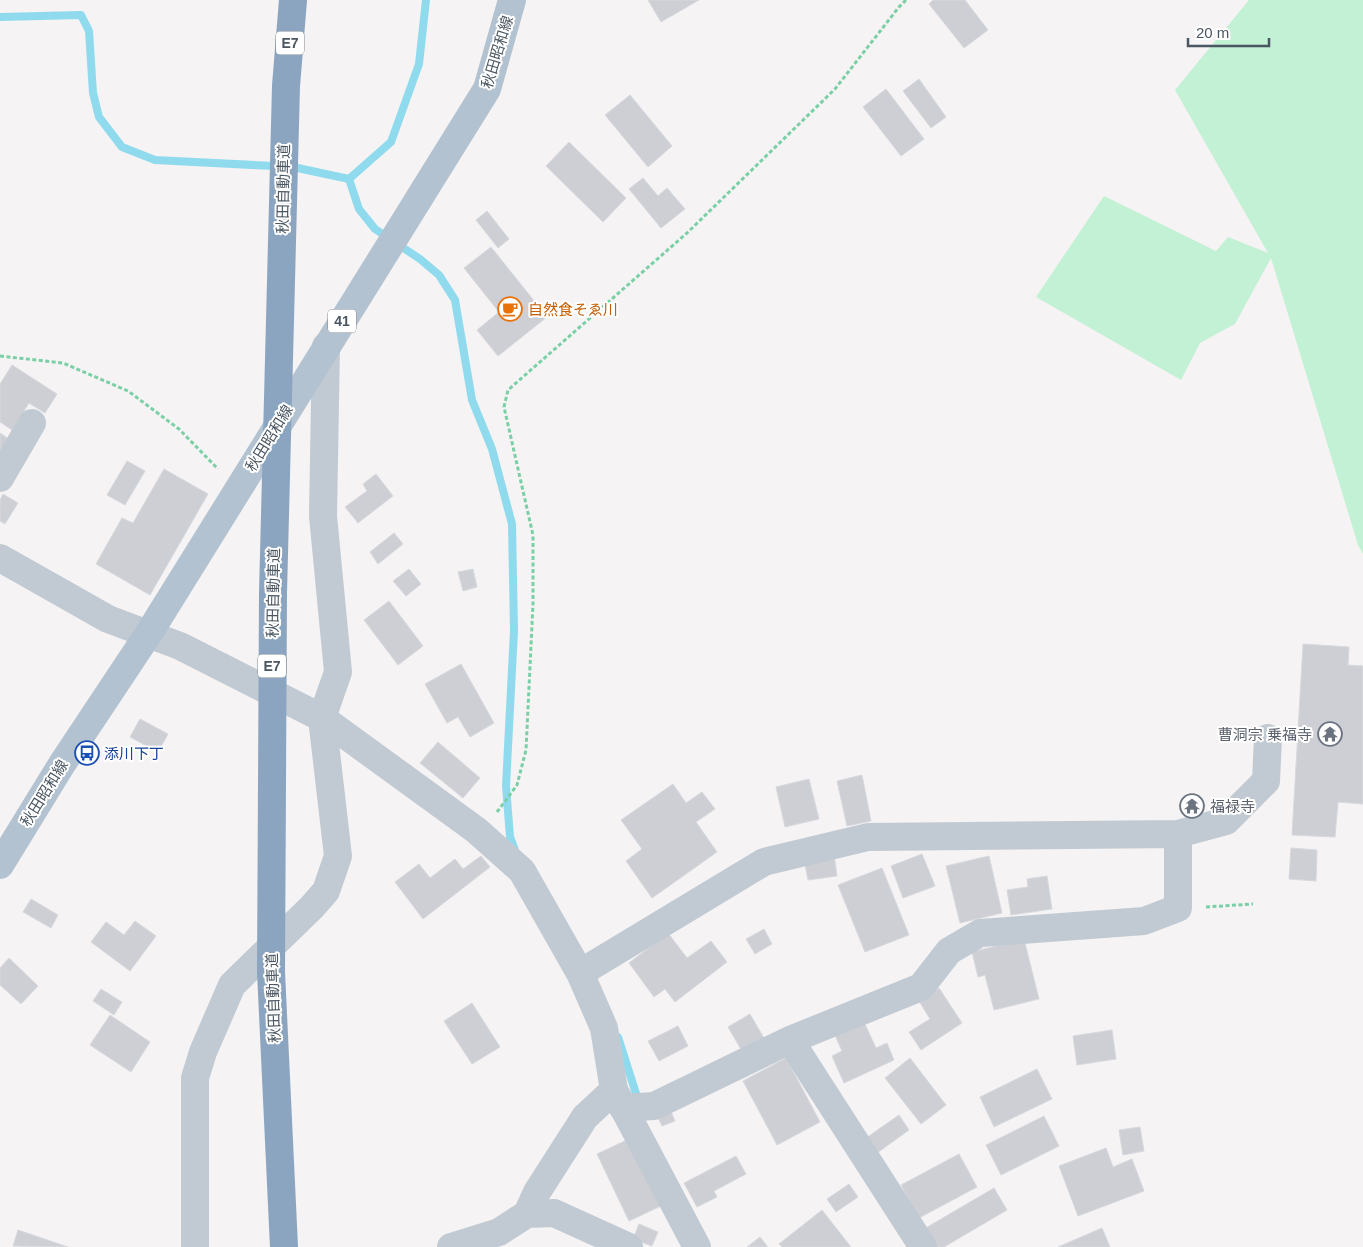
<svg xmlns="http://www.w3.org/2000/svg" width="1363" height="1247" font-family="Arial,'Noto Sans JP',sans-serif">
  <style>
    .green { fill: #c3f1d5 }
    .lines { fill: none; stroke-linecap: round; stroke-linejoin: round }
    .stream { stroke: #90daee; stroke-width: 8 }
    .building { fill: #cdcfd5; stroke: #d7d9de }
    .path { stroke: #7ad0a6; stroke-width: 3; stroke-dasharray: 4 2.5; stroke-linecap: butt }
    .minor { stroke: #c1cad2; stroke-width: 28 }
    .major { stroke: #b3c2d1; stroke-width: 28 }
    .highway { stroke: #8ba5c1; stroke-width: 28 }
    .labels { text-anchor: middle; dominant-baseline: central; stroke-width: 4; stroke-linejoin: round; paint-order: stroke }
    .shield { fill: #fff; stroke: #808990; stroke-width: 1 }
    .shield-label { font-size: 14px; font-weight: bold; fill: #4a5661 }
    .street-label { font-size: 15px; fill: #4a5661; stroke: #fff }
    .food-label { font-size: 15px; fill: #c56008; stroke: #fff; text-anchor: start }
    .worship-label { font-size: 15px; fill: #5b616d; stroke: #fff; text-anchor: end }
    .transit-label { font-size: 15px; fill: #164399; stroke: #fff; text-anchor: start }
  </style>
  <rect width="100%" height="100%" fill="#f5f3f3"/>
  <path class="green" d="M1249,0H1363V554L1358,545L1271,258L1235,324L1200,343L1181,380L1036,297L1104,196L1216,251L1228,237L1268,253L1175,90Z"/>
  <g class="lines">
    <path class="stream" d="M0,17L81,15L89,31L93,93L99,117L122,147L155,160L293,167L349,179L391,142L419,64L426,0
      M349,179L359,209L375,229L420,259L439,275L455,300L472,400L492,449L512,524L514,631L506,786L510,837L516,853
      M618,1037L639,1103"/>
  </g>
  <path class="building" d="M648,0H699L661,22Z
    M933,0H965L988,30L964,48L929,4Z
    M919,79L946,117L931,128L903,91Z
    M886,89L924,139L901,156L863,107Z
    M630,95L672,146L648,167L605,115Z
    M569,142L626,198L603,222L546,166Z
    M643,178L658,196L667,188L685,209L661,228L629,189Z
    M487,211L509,239L498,248L476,220Z
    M491,247L547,317L498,356L477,330L499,312L464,268Z
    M12,365L57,394L45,413L29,403L12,430L0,422V384Z
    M0,433L9,439L0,455Z
    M127,461L145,471L125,505L107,495Z
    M164,469L208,494L150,595L96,564L122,518L133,523Z
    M376,474L393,496L358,523L345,507L367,491L363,484Z
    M3,494L18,503L5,524L0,521V500Z
    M394,533L403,544L378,564L370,552Z
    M409,569L421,584L406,596L393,581Z
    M473,569L477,587L463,591L458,572Z
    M389,601L423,646L398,665L364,620Z
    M1303,644L1349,647L1348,665L1363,666V804L1338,802L1335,837L1292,835Z
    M461,664L494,723L470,737L458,717L447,723L425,684Z
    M140,719L168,734L158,752L130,737Z
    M438,742L480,778L463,798L420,763Z
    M862,775L871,821L847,826L837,781Z
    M809,779L819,819L785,827L776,787Z
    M673,784L686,803L702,792L715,809L696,822L717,852L652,898L626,861L642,849L621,820Z
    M1186,799H1199V813H1186Z
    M1291,848L1317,850L1316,881L1289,879Z
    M834,854L837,876L808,880L804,859Z
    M922,854L935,886L903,898L891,866Z
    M481,856L490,867L423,919L395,882L419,864L430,878L455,859L463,869Z
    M989,856L1002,913L960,923L946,866Z
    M882,868L909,935L865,952L838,885Z
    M1047,876L1052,909L1011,915L1007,890L1028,887L1027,879Z
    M31,899L58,915L51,928L23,912Z
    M135,921L156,936L130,971L91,942L106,922L124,935Z
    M764,929L772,944L755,954L746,939Z
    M668,933L687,958L711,941L727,962L675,1002L665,989L654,997L629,963Z
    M1024,939L1039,999L994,1010L985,975L978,977L972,952Z
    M9,958L38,986L21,1004L0,985V968Z
    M939,988L962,1023L921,1050L909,1032L930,1019L919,1001Z
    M101,989L122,1002L114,1015L93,1001Z
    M472,1003L500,1047L472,1064L444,1021Z
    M750,1014L764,1038L742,1051L728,1027Z
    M110,1015L150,1042L131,1072L90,1045Z
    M863,1020L876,1048L887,1043L894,1060L844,1083L832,1056L842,1051L834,1033Z
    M678,1026L688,1046L659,1061L648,1041Z
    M1112,1030L1116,1059L1077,1065L1073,1036Z
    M786,1058L820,1122L777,1145L743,1081Z
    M910,1058L946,1105L921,1124L885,1078Z
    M1037,1069L1052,1099L994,1127L980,1097Z
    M668,1105L675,1121L662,1126L655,1111Z
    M899,1115L909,1130L877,1153L866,1138Z
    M1044,1116L1059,1146L1001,1175L986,1145Z
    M1140,1127L1144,1151L1123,1155L1119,1130Z
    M629,1139L661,1206L629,1221L597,1154Z
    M1106,1148L1113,1167L1132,1159L1144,1191L1078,1216L1059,1166Z
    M959,1154L977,1187L919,1218L901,1185Z
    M736,1156L746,1174L714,1191L717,1197L697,1207L684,1183Z
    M849,1184L858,1197L836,1212L827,1199Z
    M994,1188L1007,1210L944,1247H935L924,1229Z
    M822,1210L851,1247H782L779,1244Z
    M639,1224L658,1232L652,1246L633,1239Z
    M1102,1228L1110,1247H1058Z
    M18,1230L68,1247L13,1246Z
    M760,1237L768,1247H747Z"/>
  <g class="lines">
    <path class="path" d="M0,356L63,363L128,391L179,429L218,469
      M497,812L517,785L526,750L533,604V535L504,407L508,390L687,233L835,89L899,7L906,0
      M1206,907L1253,904"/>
    <path class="minor" d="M0,478L32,423
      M0,558L108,619L180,646L322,718L476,830L522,871L580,973L604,1028L614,1090L697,1247
      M580,973L764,862L868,837L1178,834L1226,821L1266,781L1268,738
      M790,1040L923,1247
      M623,1108L654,1106L790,1040L921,987L949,951L980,933L1144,921L1178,908V834
      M527,1214L554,1213L629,1247
      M195,1247V1078L203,1052L232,985L312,907L326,891L338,856L322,718L338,672L323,516L326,346
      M451,1247L499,1232L527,1214L537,1192L585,1117L614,1090"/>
    <path class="major" d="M0,865L62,764L149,633L487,89L512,0"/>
    <path class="highway" d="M284,1247L271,972L273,593L286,86L293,0"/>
  </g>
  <defs>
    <g id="cafe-ring" transform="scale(1.25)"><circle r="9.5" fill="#fff" stroke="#e8710a" stroke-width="1.5"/><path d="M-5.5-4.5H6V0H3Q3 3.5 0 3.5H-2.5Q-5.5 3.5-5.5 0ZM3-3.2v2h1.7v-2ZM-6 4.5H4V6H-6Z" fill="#e8710a"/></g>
    <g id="temple-ring" transform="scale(1.25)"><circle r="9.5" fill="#fff" stroke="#6b7280" stroke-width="1.5"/><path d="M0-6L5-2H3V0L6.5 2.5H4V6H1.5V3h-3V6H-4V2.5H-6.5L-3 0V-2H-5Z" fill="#6b7280"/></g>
    <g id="bus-ring" transform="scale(1.25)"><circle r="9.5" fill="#fff" stroke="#1a4fb4" stroke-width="1.5"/><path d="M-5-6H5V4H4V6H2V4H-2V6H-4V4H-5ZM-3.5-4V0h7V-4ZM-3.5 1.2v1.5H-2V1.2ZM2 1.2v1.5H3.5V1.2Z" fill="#1a4fb4"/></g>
  </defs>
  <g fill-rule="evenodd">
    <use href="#cafe-ring" x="510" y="309"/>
    <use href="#temple-ring" x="1330" y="734"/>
    <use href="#bus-ring" x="87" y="753"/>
    <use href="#temple-ring" x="1192" y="806"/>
  </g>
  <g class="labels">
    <g class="shield">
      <rect x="276" y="31.5" width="28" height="23" rx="4"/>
      <rect x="328" y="309.5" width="28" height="23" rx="4"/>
      <rect x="258" y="654.5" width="28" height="23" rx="4"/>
    </g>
    <g class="shield-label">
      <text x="290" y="43">E7</text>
      <text x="342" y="321">41</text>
      <text x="272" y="666">E7</text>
    </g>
    <g class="street-label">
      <text transform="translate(497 52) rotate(-73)">秋田昭和線</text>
      <text transform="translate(283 189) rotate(-89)">秋田自動車道</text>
      <text transform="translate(269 438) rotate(-58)">秋田昭和線</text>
      <text transform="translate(273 593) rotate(-89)">秋田自動車道</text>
      <text transform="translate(44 793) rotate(-58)">秋田昭和線</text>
      <text transform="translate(273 998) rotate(-92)">秋田自動車道</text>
    </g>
    <g class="food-label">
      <text x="528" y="309">自然食そゑ川</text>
    </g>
    <g class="worship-label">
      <text x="1312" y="734">曹洞宗 乗福寺</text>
      <text x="1210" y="806" text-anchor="start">福禄寺</text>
    </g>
    <g class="transit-label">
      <text x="104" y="753">添川下丁</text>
    </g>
  </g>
  <path d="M1188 38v8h81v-8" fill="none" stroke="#4a5661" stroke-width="2.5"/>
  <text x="1196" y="38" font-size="15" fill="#4a5661" stroke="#ffffff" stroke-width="4" paint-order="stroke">20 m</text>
</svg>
